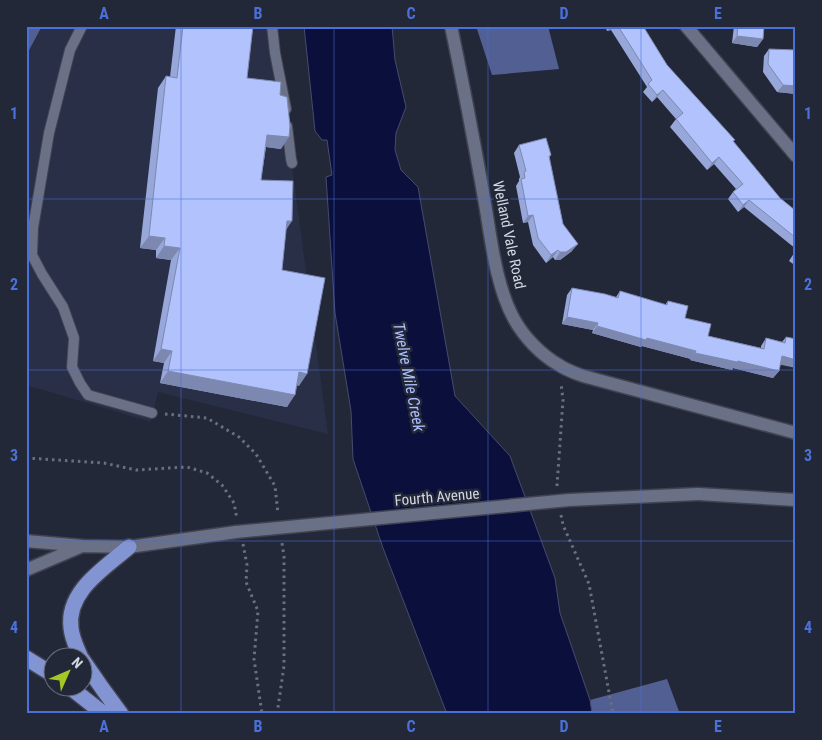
<svg xmlns="http://www.w3.org/2000/svg" width="822" height="740" font-family="'Roboto Condensed',sans-serif">
  <style>
    .built { fill: #282f46 }
    .forest { fill: #525f92 }
    .water { fill: #0b0f3b; stroke: #474b6d }
    .lines { fill: none; stroke-linecap: round; stroke-linejoin: round }
    .service-casing { stroke: #404352; stroke-width: 12 }
    .minor-casing { stroke: #404352; stroke-width: 15 }
    .secondary-casing { stroke: #404352; stroke-width: 15 }
    .motorway-casing { stroke: #404352; stroke-width: 18 }
    .path { stroke: #6b707e; stroke-width: 3; stroke-dasharray: 2.5 4; stroke-linecap: butt }
    .service { stroke: #6a7085; stroke-width: 10 }
    .minor { stroke: #6a7085; stroke-width: 12 }
    .secondary { stroke: #6a7085; stroke-width: 12 }
    .motorway { stroke: #8394d3; stroke-width: 15 }
    .secondary-bridge-casing { stroke: #404352; stroke-width: 15; stroke-linecap: butt }
    .secondary-bridge { stroke: #6a7085; stroke-width: 12 }
    .wall { fill: #98a7d9 }
    .shaded-wall { fill: #7c88b0 }
    .building { fill: #b1c2fc; stroke: #7c88b0 }
    .grid { fill: none; stroke: #4a70da; stroke-width: 1; stroke-opacity: 0.55 }
    .labels { text-anchor: middle; dominant-baseline: central; stroke-width: 5; stroke-linejoin: round; paint-order: stroke }
    .street-label { font-size: 15px; fill: #d3d6e2; stroke: #232839 }
    .water-label { font-size: 16px; font-style: italic; fill: #aec0ff; stroke: #232839 }
    .neatline { fill: none; stroke: #4a70da; stroke-width: 2 }
    .grid-label { font-size: 16px; text-anchor: middle; font-weight: bold; fill: #4a70da }
  </style>
  <rect width="100%" height="100%" fill="#232839"/>
  <path class="built" d="M42,26H273L328,434L158,392L151,422L26,385V56Z"/>
  <path class="forest" d="M26,26H42L26,56Z
    M476,26H548L559,69L492,75Z
    M667,679L680,714H592L590,700Z"/>
  <path class="water" d="M304,26H392L395,60L406,107L396,133L395,150L401,170L418,187L455,396L510,456L555,578L560,613L590,700L592,714H447L383,548L353,459L351,411L335,313L326,177L332,175L327,140H322L315,131Z"/>
  <g class="lines">
    <g class="service-casing">
      <path id="service" d="M82,26L70,50L49,133L33,228L32,255L42,274L63,307L74,338L72,367L80,383L88,395L152,413
        M272,26L275,53L286,109
        M287,126L291,159L292,163"/>
    </g>
    <g class="minor-casing">
      <path id="minor" d="M451,26C463,83 474,141 484,198C491,237 495,284 514,319C524,337 541,355 559,365C566,370 575,373 583,376L796,433
        M686,26L796,156"/>
    </g>
    <g class="secondary-casing">
      <path id="secondary" d="M698,494L796,500
        M26,541L83,546L129,547L236,532
        M26,570L80,547"/>
    </g>
    <g class="motorway-casing">
      <path id="motorway" d="M26,658L52,674
        M81,658C77,648 72,639 71,628C66,591 105,568 129,547
        M82,659L102,688L121,714
        M71,688L104,714"/>
    </g>
    <path class="path" d="M165,414L207,418L239,437L256,454L275,486L278,514
      M26,458L104,463L136,470L187,467L207,473L222,485L234,503L237,519
      M557,486L563,400L561,383
      M561,515L563,525L589,584L613,714
      M243,544L247,565L246,582L258,611L254,659L262,714
      M277,714L284,666V557L282,543"/>
    <use href="#service" class="service"/>
    <use href="#minor" class="minor"/>
    <use href="#secondary" class="secondary"/>
    <use href="#motorway" class="motorway"/>
    <g class="secondary-bridge-casing">
      <path id="secondary-bridge" d="M236,532L569,500L698,494"/>
    </g>
    <use href="#secondary-bridge" class="secondary-bridge"/>
  </g>
  <path class="wall" d="M176,26H253L247,78L280,95L281,149L266,147L261,180L286,230L282,270L299,386L297,385L287,407L160,383L164,363L153,361L171,260L156,258V250L140,248L158,88L166,76L170,77Z
    M605,26H643L667,65L733,141L780,198L796,211V249L744,207L738,212L728,199L733,192L736,189L714,164L707,170L670,127L676,119L657,97L652,102L643,92L647,87L611,30L607,31Z
    M734,26H764L763,39L757,47L732,43Z
    M769,49L796,94L777,92L763,72L764,56Z
    M519,145L551,155L549,158L563,224L572,251L560,260H555L553,257L546,263L533,245L528,222L523,223L516,186L519,181V179L520,177L514,153Z
    M796,250V266L789,261Z
    M572,288L616,297L620,291L665,305L668,301L685,318L708,336L761,348V346L766,338L782,342L786,337L779,371L773,378L733,368L732,370L690,360L691,359L642,346L641,347L592,333L593,330L562,324L567,295Z"/>
  <path class="shaded-wall" d="M611,26H614L611,30L607,31Z
    M737,36L763,39L757,47L732,43Z
    M783,85L796,86V94L777,92Z
    M663,90L657,97L652,102L657,95Z
    M267,135L289,137L281,149L259,146Z
    M719,157L714,164L707,170L712,163Z
    M749,200L744,207L738,212L743,205Z
    M533,215L528,222L523,223L528,216Z
    M287,221H292L284,233Z
    M149,236L165,238L156,250L140,248Z
    M578,244L572,251L560,260H555L560,252Z
    M164,246L180,248L171,260L156,258Z
    M558,250L553,257L546,263L551,255Z
    M567,317L598,323L593,330L562,324Z
    M597,326L647,338L696,351L691,359L642,346L641,347L592,333Z
    M161,349L172,351L164,363L153,361Z
    M695,353L738,361L779,371L773,378L733,368L732,370L690,360Z
    M782,356L796,360V368L777,364Z
    M168,371L295,395L287,407L160,383Z
    M299,372L307,374L299,386L291,384Z"/>
  <path class="building" d="M183,26H253L247,78L281,82L280,95L287,97L290,126L289,137L267,135L261,180L293,181L292,221H287L282,270L325,278L307,374L299,372L295,395L168,371L172,351L161,349L180,248L164,246L165,238L149,236L166,76L177,78Z
    M618,26H643L667,65L735,140L733,141L780,198L796,211V238L749,200L743,205L733,192L743,184L719,157L712,163L676,119L683,113L663,90L657,95L648,84L652,80Z
    M738,26H764L763,39L737,36Z
    M769,49L796,50V86L783,85L768,64Z
    M546,138L551,155L549,156L563,224L578,244L566,252H560L558,250L551,255L538,238L533,215L528,216L521,179L525,178L524,172L526,171L519,145Z
    M572,288L605,294L618,298L620,291L667,305L668,301L688,306L685,318L711,324L708,336L764,349L766,338L785,343L786,337L796,339V360L782,356L779,371L738,361L737,362L695,353L696,351L647,338L646,340L597,326L598,323L567,317Z"/>
  <path class="grid" d="M181,26V714M334,26V714M488,26V714M641,26V714M26,199H796M26,370H796M26,541H796"/>
  <g class="labels">
    <g class="street-label">
      <text transform="translate(509 235) rotate(78)">Welland Vale Road</text>
      <text transform="translate(437 497) rotate(-5)">Fourth Avenue</text>
    </g>
    <g class="water-label">
      <text transform="translate(409 377) rotate(79)">Twelve Mile Creek</text>
    </g>
  </g>
  <rect width="822" height="740" fill="none" stroke="#232839" stroke-width="55"/>
  <g transform="translate(68 672) rotate(45)"><circle r="24" fill="#232839" stroke="#696e7d"/>
  <path d="M0-4L9 19L0 12L-9 19Z" fill="#a4c824"/>
  <text y="-8" font-size="14" font-weight="bold" text-anchor="middle" fill="#d3d6e2">N</text>
  </g>
  <rect x="28" y="28" width="766" height="684" class="neatline"/>
  <g class="grid-label">
    <text x="104" y="19">A</text>
    <text x="258" y="19">B</text>
    <text x="411" y="19">C</text>
    <text x="564" y="19">D</text>
    <text x="718" y="19">E</text>
    <text x="14" y="119">1</text>
    <text x="808" y="119">1</text>
    <text x="14" y="290">2</text>
    <text x="808" y="290">2</text>
    <text x="14" y="461">3</text>
    <text x="808" y="461">3</text>
    <text x="14" y="633">4</text>
    <text x="808" y="633">4</text>
    <text x="104" y="732">A</text>
    <text x="258" y="732">B</text>
    <text x="411" y="732">C</text>
    <text x="564" y="732">D</text>
    <text x="718" y="732">E</text>
  </g>
</svg>
